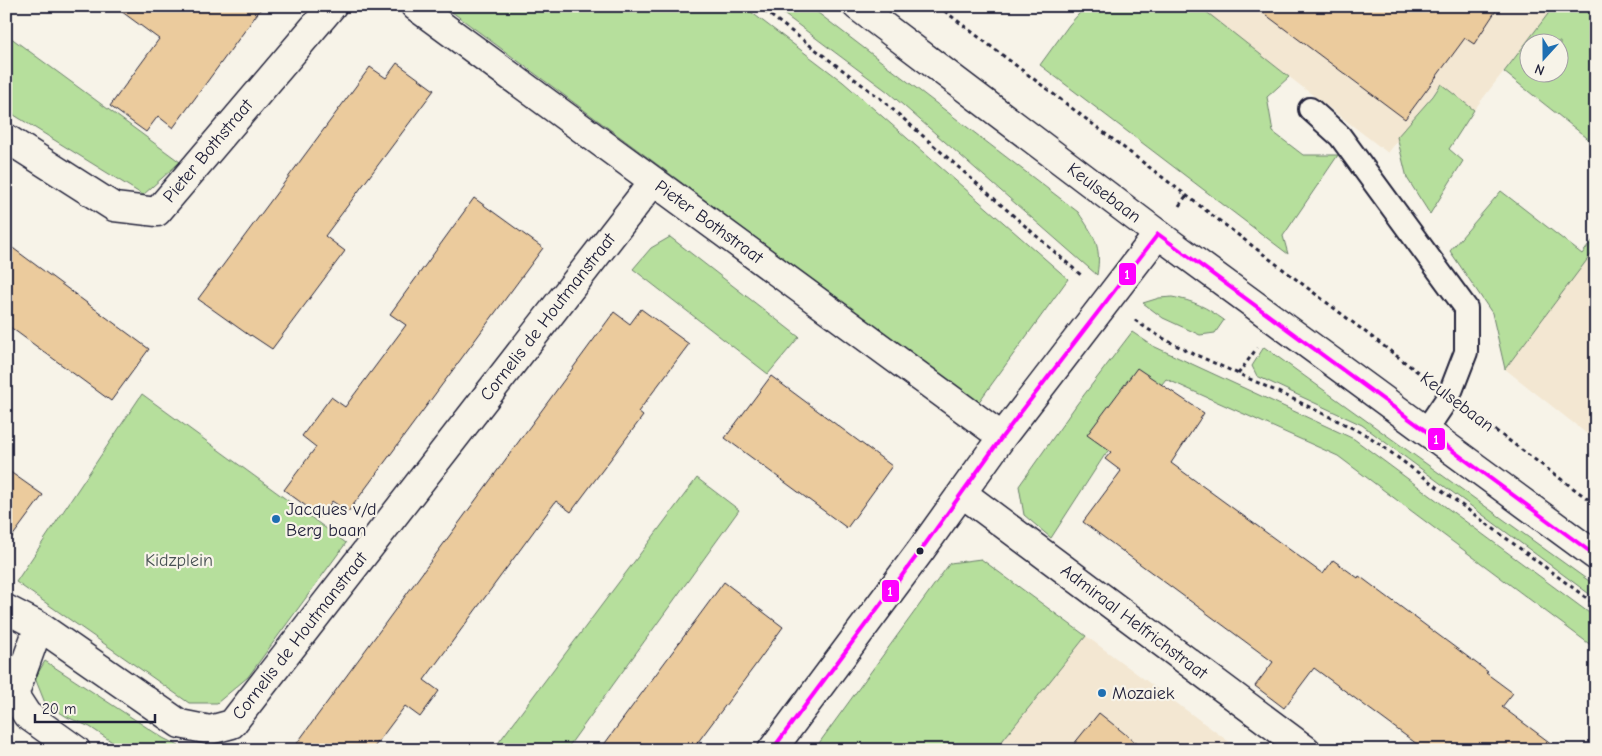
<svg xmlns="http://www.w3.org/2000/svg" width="1602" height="756" font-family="'Comic Neue',sans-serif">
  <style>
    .built { fill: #f3e7d2 }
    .green { fill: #b6df9c; stroke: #6c806c; fill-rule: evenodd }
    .building { fill: #ebcb9d; stroke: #22223b }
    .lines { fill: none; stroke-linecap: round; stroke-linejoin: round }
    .lane-casing { stroke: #22223b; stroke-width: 26 }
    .street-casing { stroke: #22223b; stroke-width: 31 }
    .secondary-casing { stroke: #22223b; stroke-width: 31 }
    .path { stroke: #22223b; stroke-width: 3; stroke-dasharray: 4 4; stroke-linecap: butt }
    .lane { stroke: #f7f3e8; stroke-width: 22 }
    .street { stroke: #f7f3e8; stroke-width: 28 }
    .secondary { stroke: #f7f3e8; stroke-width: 28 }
    .bus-1-casing { stroke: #f7f3e8; stroke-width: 8 }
    .bus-1 { stroke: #f0f; stroke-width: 4 }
    .poi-dot { fill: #1f6fb2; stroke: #f7f3e8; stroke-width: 2 }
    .bus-dot { fill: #22223b; stroke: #f7f3e8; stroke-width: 2 }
    .labels { text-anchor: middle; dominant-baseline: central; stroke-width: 4.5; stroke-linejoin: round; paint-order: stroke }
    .street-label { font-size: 18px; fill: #22223b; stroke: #f7f3e8 }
    .poi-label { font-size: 18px; fill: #22223b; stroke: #f7f3e8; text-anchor: start }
    .park-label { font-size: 18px; fill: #475153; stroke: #f7f3e8 }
    .line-badge { stroke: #f7f3e8; stroke-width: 2 }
    .badge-label { font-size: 14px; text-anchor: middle; font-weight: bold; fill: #fff }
  </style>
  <rect width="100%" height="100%" fill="#f7f3e8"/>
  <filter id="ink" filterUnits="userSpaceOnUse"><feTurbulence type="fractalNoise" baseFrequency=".02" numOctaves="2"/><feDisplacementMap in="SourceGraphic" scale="10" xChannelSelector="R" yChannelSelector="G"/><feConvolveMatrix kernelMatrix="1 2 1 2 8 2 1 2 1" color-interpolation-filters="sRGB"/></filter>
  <g filter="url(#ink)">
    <path class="built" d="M1197,6H1554L1474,110L1441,84L1388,153Z
      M1596,247V441L1505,369Z
      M1086,636L1240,750H995Z"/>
    <path class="green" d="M444,6H743L843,82L1068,279L978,403Z
      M773,6H809L1078,212C1094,236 1102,245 1097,275L888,92Z
      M1086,6H1199L1289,77L1267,97L1273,132L1303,155H1338L1283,236L1288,254L1040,65L1069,25Z
      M1554,6H1596V145L1504,72ZM1530,42H1560V72H1530Z
      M6,34L18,43L180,162L143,195L6,110Z
      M1441,84L1474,110L1449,149L1463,161L1430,214L1407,178L1397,137L1433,96Z
      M1501,191L1582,254L1596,236V248L1505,369L1492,313L1450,251Z
      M670,237L799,337L768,374L633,269L651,248Z
      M1172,297C1194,301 1206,307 1224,320L1215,333L1200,335L1163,318L1143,303L1159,298Z
      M1132,332L1153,346L1354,439L1596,618V649L1338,456L1166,379L1104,456L1051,538L1024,515L1019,486L1077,404Z
      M1264,347L1596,586V599L1362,425L1257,376L1252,366Z
      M142,394L346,543L248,677L217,703H189L16,582Z
      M697,478L739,510L566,750H493Z
      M981,559L1086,636L995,750H814L950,563Z
      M45,661L163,738L181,747L196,750H124L90,727L67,717L45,703L35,678Z"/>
    <path class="building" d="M114,6H263L173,128L158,116L146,132L110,106L159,39Z
      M1254,6H1499L1474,44L1465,38L1405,119Z
      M397,63L434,90L325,236L345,251L272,349L251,335L250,336L198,299L370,67L386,78Z
      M474,198L543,248L348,512L332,501L321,517L284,490L316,447L302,436L331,397L345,407L406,325L390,314Z
      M6,243L149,349L111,401L6,324Z
      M641,309L689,344L638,412L643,416L571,512L556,501L424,680L439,691L420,717L405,706L372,750H292L614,312L630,324Z
      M1137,368L1204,413L1171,463L1323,574L1333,560L1358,578L1359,576L1362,578L1488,672L1486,673L1513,693L1502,707L1560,750H1425L1314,668L1284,708L1255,686L1273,662L1083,522L1121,471L1105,459L1111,452L1087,435Z
      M771,376L892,466L847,528L725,438Z
      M6,469L43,495L6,545Z
      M724,582L783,627L754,667L692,750H600Z
      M1099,713L1145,750H1069Z"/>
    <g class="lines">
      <g class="lane-casing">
        <path id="lane" d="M1310,109L1340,136L1466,308V352L1449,396L1426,430"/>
      </g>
      <g class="street-casing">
        <path id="street" d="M415,6L1002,437
          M6,138L114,207L157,212L332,6
          M962,493L1306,750
          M6,609L39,626L180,724L210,730L232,724L653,182
          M39,626L14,695L27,715L76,750
          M772,750L921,550L1002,437L1158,234"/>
      </g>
      <g class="secondary-casing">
        <path id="secondary" d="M857,6L1158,234L1596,556"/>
      </g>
      <path class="path" d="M758,6L881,99L1082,276
        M938,6L1423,376
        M1179,206L1186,196
        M1135,320C1164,342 1199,356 1232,371C1279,392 1325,414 1370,437L1596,605
        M1238,374L1257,348
        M1476,416L1596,505"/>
      <use href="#lane" class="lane"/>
      <use href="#street" class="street"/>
      <use href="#secondary" class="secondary"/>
      <g class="bus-1-casing">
        <path id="bus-1" d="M772,750L921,550L1002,437L1158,234L1596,556"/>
      </g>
      <use href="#bus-1" class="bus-1"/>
    </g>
  </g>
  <g class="poi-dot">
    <circle cx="276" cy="519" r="5"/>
    <circle cx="1102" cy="693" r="5"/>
  </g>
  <circle class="bus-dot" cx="920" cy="551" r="4.5"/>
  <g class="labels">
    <g class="street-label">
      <text transform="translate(208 151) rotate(-50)">Pieter Bothstraat</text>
      <text transform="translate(1104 193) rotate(37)">Keulsebaan</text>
      <text transform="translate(709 222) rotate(36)">Pieter Bothstraat</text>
      <text transform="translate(548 317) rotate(-52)">Cornelis de Houtmanstraat</text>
      <text transform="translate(1457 402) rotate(37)">Keulsebaan</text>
      <text transform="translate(1134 622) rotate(37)">Admiraal Helfrichstraat</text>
      <text transform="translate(300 636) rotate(-52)">Cornelis de Houtmanstraat</text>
    </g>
    <g class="poi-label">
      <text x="286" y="509">Jacques v/d<tspan x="286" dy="21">Berg baan</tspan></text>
      <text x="1112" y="693">Mozaiek</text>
    </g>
    <g class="park-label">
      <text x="179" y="560">Kidzplein</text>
    </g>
  </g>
  <g class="line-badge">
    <rect x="1118" y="262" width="19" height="24" rx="5" fill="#f0f"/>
    <rect x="1427" y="427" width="19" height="24" rx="5" fill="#f0f"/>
    <rect x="881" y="579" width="19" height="24" rx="5" fill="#f0f"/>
  </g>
  <g class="badge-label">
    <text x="1127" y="279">1</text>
    <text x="1436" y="444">1</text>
    <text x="890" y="596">1</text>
  </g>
  <rect width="1602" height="756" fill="none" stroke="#f7f3e8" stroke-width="25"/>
  <rect x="12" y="12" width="1577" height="731" fill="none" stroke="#22223b" stroke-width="2" filter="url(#ink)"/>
  <g transform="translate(1544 58) rotate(201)"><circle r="24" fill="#f7f3e8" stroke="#a29fa3"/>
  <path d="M0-4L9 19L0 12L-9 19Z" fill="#1f6fb2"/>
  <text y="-8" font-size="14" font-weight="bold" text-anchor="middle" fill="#22223b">N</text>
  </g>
  <path d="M35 714v8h120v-8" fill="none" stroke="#22223b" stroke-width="2.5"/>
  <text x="42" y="714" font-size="15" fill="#22223b" stroke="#f7f3e8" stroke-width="4" paint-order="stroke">20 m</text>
</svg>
